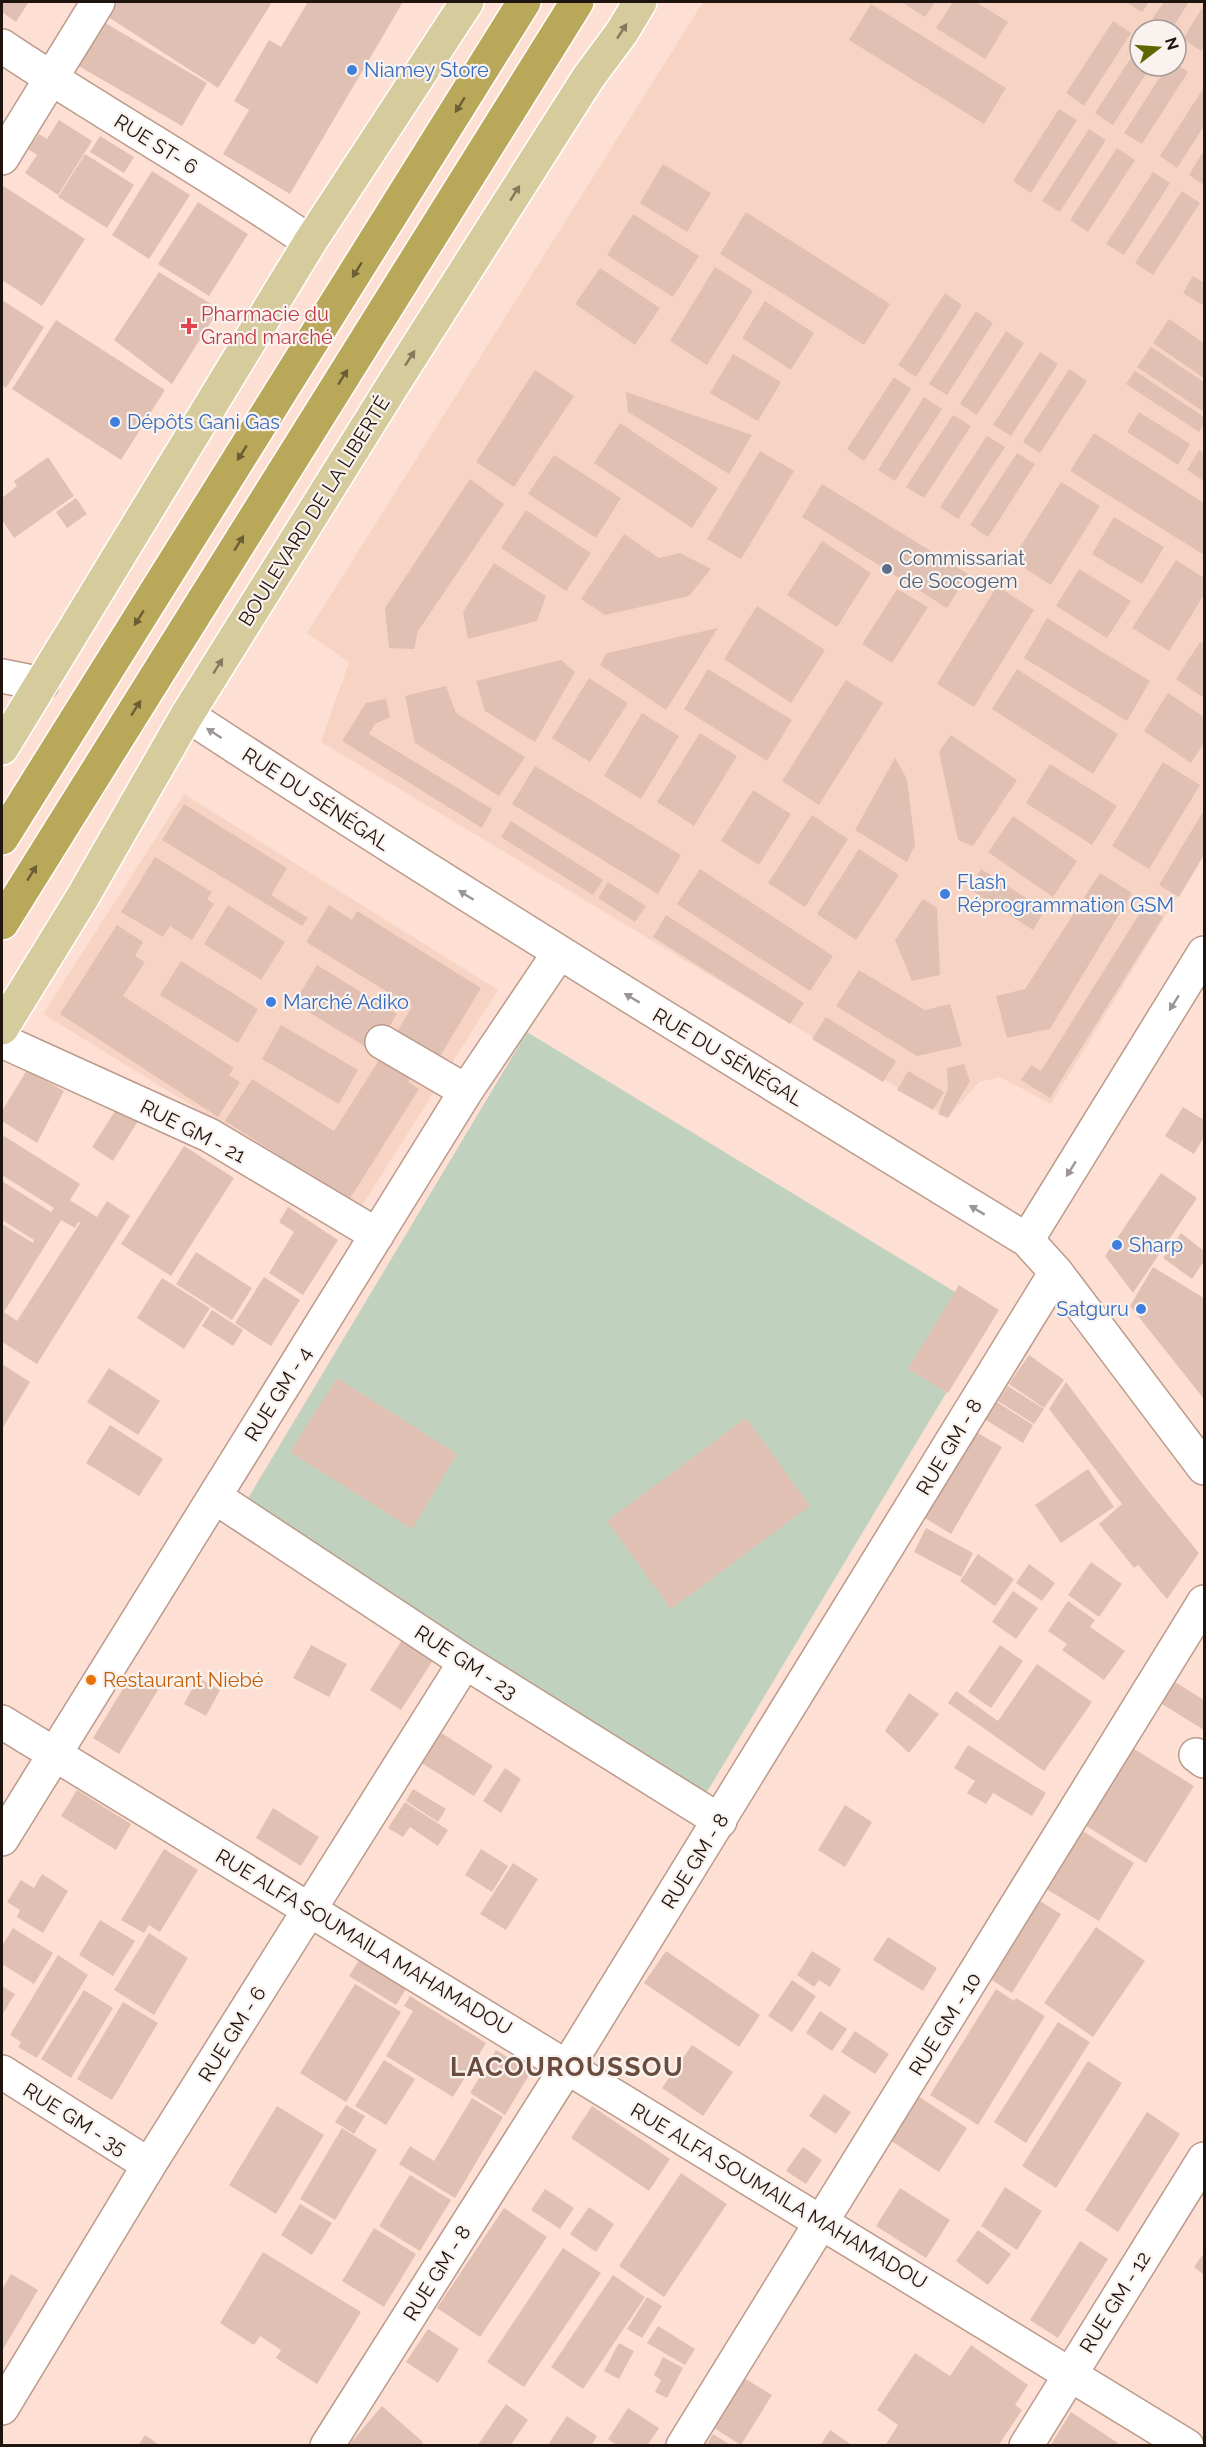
<svg xmlns="http://www.w3.org/2000/svg" width="1206" height="2447" font-family="Raleway,sans-serif">
  <style>
    .built { fill: #f7d3c4; fill-rule: evenodd }
    .green { fill: #c0d2be }
    .building { fill: #e0c0b2; fill-rule: evenodd }
    .lines { fill: none; stroke-linecap: round; stroke-linejoin: round }
    .minor-casing { stroke: #bc9a8b; stroke-width: 36 }
    .major-casing { stroke: #fff; stroke-width: 36 }
    .highway-casing { stroke: #fff; stroke-width: 36 }
    .minor { stroke: #fff; stroke-width: 33 }
    .major { stroke: #d5cb9c; stroke-width: 33 }
    .highway { stroke: #b9a85a; stroke-width: 33 }
    .oneway { fill: #84795c }
    .oneway2 { fill: #6c5e34 }
    .oneway3 { fill: #9b9593 }
    .shop-dot { fill: #3f7fe0; stroke: #faf2ef; stroke-width: 2 }
    .health-dot { fill: #e0444e; stroke: #faf2ef; stroke-width: 2 }
    .service-dot { fill: #5c6f8a; stroke: #faf2ef; stroke-width: 2 }
    .food-dot { fill: #e8710a; stroke: #faf2ef; stroke-width: 2 }
    .labels { text-anchor: middle; dominant-baseline: central; stroke-width: 4.5; stroke-linejoin: round; paint-order: stroke }
    .shop-label { font-size: 20px; fill: #366cbe; stroke: #faf2ef; text-anchor: start }
    .street-label { font-size: 20px; fill: #20140e; stroke: #faf2ef }
    .health-label { font-size: 20px; fill: #be3a42; stroke: #faf2ef; text-anchor: start }
    .service-label { font-size: 20px; fill: #4e5e75; stroke: #faf2ef; text-anchor: start }
    .food-label { font-size: 20px; fill: #c56008; stroke: #faf2ef; text-anchor: start }
    .district-label { font-size: 26px; font-weight: bold; letter-spacing: 1.5px; fill: #6a4c3e; stroke: #faf2ef }
  </style>
  <rect width="100%" height="100%" fill="#fde0d3"/>
  <path class="built" d="M703,2H1204V853L1051,1104L1000,1077L979,1082L948,1118L321,742L349,662L307,633ZM1140,30H1176V66H1140Z
    M184,794L498,990L360,1209L43,1014Z"/>
  <path class="green" d="M527,1032L993,1315L707,1792L241,1510Z"/>
  <path class="building" d="M2,2H25L28,3L16,22L2,12Z
    M114,2H266L271,4L218,88L105,15Z
    M308,2H403L290,194L223,154L249,110L234,101L269,40L281,47Z
    M901,2H935L925,17Z
    M953,2H976L1008,22L985,59L936,28Z
    M1126,2H1149L1142,12Z
    M1164,2H1189L1171,30L1152,19Z
    M871,4L1006,88L984,124L849,40Z
    M1204,5V45L1201,51L1183,39Z
    M102,21L207,83L182,126L77,65Z
    M1113,21L1131,33L1084,106L1066,93Z
    M1140,44V66H1151L1113,125L1095,113Z
    M1176,64L1188,72L1142,144L1124,133L1167,66H1176Z
    M1204,87V126L1177,168L1160,156Z
    M1059,109L1077,120L1031,193L1013,181Z
    M59,120L92,141L58,195L25,173L37,155L28,149L39,134L47,139Z
    M1089,129L1106,140L1060,212L1042,201Z
    M100,136L134,157L124,173L90,152Z
    M1117,148L1135,160L1088,232L1070,220Z
    M1204,150V185L1189,175Z
    M85,154L134,185L107,228L58,197Z
    M663,164L711,193L687,232L640,203Z
    M152,171L190,195L149,259L112,235Z
    M1153,172L1170,183L1124,255L1106,244Z
    M2,185L85,239L42,306L2,280Z
    M1182,191L1200,203L1153,275L1135,263Z
    M198,202L248,234L209,296L158,264Z
    M746,212L890,304L864,345L720,254Z
    M633,214L699,256L673,297L607,255Z
    M715,267L753,291L707,365L670,341Z
    M600,268L660,308L635,345L575,304Z
    M159,272L219,309L172,384L114,340Z
    M1193,276L1204,283V306L1183,293Z
    M945,293L962,305L916,377L898,365Z
    M2,300L44,327L6,388L2,385Z
    M765,301L814,333L791,370L742,338Z
    M976,311L993,323L947,395L929,384Z
    M1169,319L1204,343V378L1153,343Z
    M56,320L165,390L121,460L12,389Z
    M1006,331L1024,343L977,415L960,404Z
    M1151,347L1204,382V412L1137,367Z
    M1040,352L1058,364L1011,436L993,425Z
    M733,354L781,382L758,421L710,393Z
    M1069,369L1087,381L1040,453L1023,442Z
    M535,370L574,396L514,487L476,462Z
    M1135,371L1204,417V424L1199,432L1126,384Z
    M894,377L911,389L864,461L847,449Z
    M626,392L752,435L729,474L628,412Z
    M924,397L942,409L895,481L878,470Z
    M1139,412L1190,444L1178,465L1127,432Z
    M953,415L971,426L924,498L906,487Z
    M620,423L718,488L692,528L594,463Z
    M1094,433L1204,503V555L1070,471Z
    M987,436L1005,447L958,519L940,507Z
    M1199,450L1204,453V481L1187,470Z
    M760,451L794,471L741,559L707,539Z
    M1017,453L1035,464L988,537L970,525Z
    M554,455L621,498L596,538L528,494Z
    M48,457L74,496L14,538L2,520V498L17,486L14,481Z
    M470,479L504,504L418,631L414,649L389,648L385,608Z
    M1061,482L1100,506L1051,585L1012,560Z
    M822,484L968,574L947,608L802,517Z
    M76,498L87,514L67,528L56,512Z
    M526,510L591,553L566,591L501,548Z
    M1114,517L1164,547L1142,584L1092,554Z
    M624,534L659,558L680,553L711,569L689,596L605,615L581,599Z
    M822,541L871,573L837,627L787,595Z
    M1176,560L1204,578V595L1169,651L1132,628Z
    M494,563L546,596L537,621L468,639L463,612Z
    M1079,569L1131,601L1107,638L1056,606Z
    M997,586L1034,610L974,707L937,684Z
    M897,589L928,607L892,663L862,644Z
    M757,606L825,650L791,703L724,659Z
    M1047,618L1150,681L1127,721L1024,658Z
    M718,628L666,710L600,665L607,653Z
    M1200,642L1204,644V698L1176,679Z
    M561,660L575,672L535,742L485,711L476,681Z
    M708,669L792,720L767,761L684,709Z
    M1017,669L1118,734L1093,774L992,709Z
    M589,678L628,703L590,762L552,738Z
    M846,680L883,703L819,805L782,781Z
    M446,686L456,713L525,757L499,796L415,743L405,696Z
    M1168,693L1204,717V743L1191,763L1144,731Z
    M386,699L390,717L375,724L369,734L492,809L482,828L342,741L366,703Z
    M642,713L679,736L641,799L604,776Z
    M700,733L737,756L694,826L657,802Z
    M951,735L1017,780L973,846L958,840L939,752Z
    M895,758L907,779L915,845L907,862L855,830Z
    M1163,762L1200,785L1149,869L1112,846Z
    M1050,764L1117,806L1092,845L1026,803Z
    M535,766L681,855L658,894L512,804Z
    M753,790L791,814L759,865L721,841Z
    M184,804L287,868L271,895L308,918L302,926L162,840Z
    M1204,810V855L1179,897L1159,885Z
    M812,815L848,839L805,907L768,883Z
    M1013,816L1077,861L1053,897L988,852Z
    M511,821L603,880L593,895L501,837Z
    M859,849L899,875L856,940L817,914Z
    M155,857L212,892L207,899L214,904L192,940L170,926L163,937L121,912Z
    M700,869L833,956L810,991L677,904Z
    M981,869L1045,910L1033,930L969,889Z
    M1100,873L1132,893L1050,1029L1007,1038L996,996L1025,989Z
    M608,882L646,906L635,922L598,898Z
    M923,899L937,908L940,975L912,981L895,940Z
    M228,905L285,942L261,980L204,944Z
    M329,905L352,920L357,911L481,988L433,1068L391,1042L412,1007L306,942Z
    M1145,905L1163,917L1050,1098L1021,1080L1031,1065L1041,1071Z
    M666,915L804,1003L790,1024L653,937Z
    M117,925L143,942L135,956L145,962L123,996L234,1068L229,1075L240,1082L218,1117L60,1014Z
    M181,961L258,1009L238,1043L160,995Z
    M317,965L397,1014L374,1052L294,1003Z
    M859,970L925,1010L950,1004L962,1046L917,1056L836,1006Z
    M826,1017L896,1061L883,1082L812,1039Z
    M281,1025L358,1070L339,1104L262,1059Z
    M386,1049L416,1069L408,1082L419,1089L349,1200L225,1121L252,1079L334,1131Z
    M964,1064L970,1081L948,1118L938,1114L948,1088L947,1068Z
    M27,1070L64,1091L37,1143L2,1121V1111Z
    M908,1071L944,1092L933,1110L897,1090Z
    M119,1105L140,1118L113,1161L92,1147Z
    M1183,1107L1204,1120V1137L1194,1154L1165,1136Z
    M4,1136L80,1184L70,1200L97,1217L107,1201L130,1216L37,1364L2,1342V1224L33,1243L34,1240L2,1220V1181L51,1212L54,1208L2,1175V1140ZM61,1220L75,1228L78,1222L80,1223L17,1321L4,1312Z
    M184,1146L234,1178L171,1276L121,1244Z
    M1161,1173L1197,1198L1133,1293L1105,1256Z
    M288,1207L338,1240L303,1295L269,1273L294,1232L279,1222Z
    M1181,1233L1204,1251V1261L1192,1279L1163,1258Z
    M196,1252L252,1288L232,1320L176,1284Z
    M1153,1267L1204,1298V1399L1130,1306Z
    M264,1277L300,1300L271,1346L235,1323Z
    M162,1278L210,1308L184,1349L137,1318Z
    M959,1285L999,1310L948,1393L908,1369Z
    M212,1310L243,1330L233,1346L202,1326Z
    M1029,1355L1064,1380L1044,1408L1009,1384Z
    M2,1364L30,1382L2,1429Z
    M109,1368L160,1401L138,1435L87,1402Z
    M337,1378L457,1454L412,1529L290,1452Z
    M1066,1382L1145,1487L1199,1553L1167,1599L1138,1565L1134,1568L1099,1524L1122,1504L1049,1409Z
    M1008,1386L1044,1409L1034,1424L998,1401Z
    M989,1397L1033,1425L1023,1443L978,1415Z
    M746,1418L810,1506L671,1609L607,1521Z
    M110,1425L163,1459L139,1496L86,1463Z
    M976,1432L1002,1447L951,1534L925,1518Z
    M1088,1469L1114,1507L1061,1543L1035,1505Z
    M926,1528L973,1553L961,1577L914,1552Z
    M978,1554L1014,1579L995,1606L960,1581Z
    M1091,1562L1122,1584L1099,1617L1068,1595Z
    M1029,1564L1055,1583L1042,1601L1016,1583Z
    M1013,1591L1038,1608L1016,1639L992,1622Z
    M1068,1601L1095,1620L1090,1627L1125,1651L1104,1680L1062,1650L1067,1644L1048,1631Z
    M402,1640L433,1660L401,1710L370,1690Z
    M311,1645L347,1664L329,1697L293,1678Z
    M1000,1645L1023,1661L991,1708L968,1692Z
    M1037,1664L1092,1702L1044,1771L948,1703L956,1691L998,1721Z
    M132,1674L158,1690L119,1754L93,1738Z
    M198,1678L220,1690L206,1716L184,1704Z
    M1175,1682L1204,1700V1730L1162,1704Z
    M909,1693L939,1714L909,1753L885,1731Z
    M440,1732L493,1766L474,1796L420,1762Z
    M968,1745L1046,1793L1032,1816L993,1793L986,1804L967,1793L975,1781L954,1768Z
    M1131,1747L1194,1786L1146,1863L1083,1824Z
    M505,1768L521,1779L501,1813L483,1801Z
    M413,1789L446,1809L438,1822L406,1801Z
    M77,1790L131,1824L116,1850L61,1816Z
    M405,1802L448,1830L438,1846L410,1827L403,1837L388,1828Z
    M845,1805L872,1822L845,1867L818,1850Z
    M273,1808L319,1837L301,1866L256,1838Z
    M1078,1828L1134,1863L1099,1921L1043,1887Z
    M164,1849L198,1870L160,1932L149,1925L144,1933L121,1920Z
    M481,1849L508,1866L492,1892L465,1875Z
    M513,1863L538,1879L506,1930L480,1914Z
    M42,1874L68,1891L43,1933L17,1917L20,1910L7,1902L21,1880L34,1888Z
    M1027,1893L1061,1914L1012,1993L978,1971Z
    M100,1920L135,1941L113,1976L79,1955Z
    M1096,1927L1145,1961L1093,2037L1044,2003Z
    M13,1928L53,1953L34,1984L2,1964V1946Z
    M149,1933L188,1958L154,2015L114,1990Z
    M888,1937L937,1968L923,1991L873,1960Z
    M666,1951L760,2015L739,2047L644,1983Z
    M812,1951L841,1969L830,1987L819,1980L814,1987L797,1975Z
    M58,1955L88,1975L37,2058L18,2047L21,2042L10,2035Z
    M359,1960L406,1989L396,2005L349,1976Z
    M792,1980L816,1996L792,2032L768,2016Z
    M355,1984L401,2012L346,2102L300,2073Z
    M2,1986L15,1994L2,2015Z
    M996,1989L1014,2001L1016,1998L1045,2016L978,2125L930,2095Z
    M84,1990L113,2008L71,2078L41,2059Z
    M410,1996L486,2043L453,2097L386,2056L413,2011L404,2006Z
    M123,2002L158,2023L112,2100L77,2079Z
    M820,2011L847,2029L832,2051L806,2033Z
    M1058,2022L1090,2042L1026,2143L994,2122Z
    M855,2031L889,2054L875,2074L841,2052Z
    M692,2045L733,2072L703,2116L662,2088Z
    M496,2050L531,2072L505,2115L470,2093Z
    M384,2060L415,2079L386,2125L355,2106Z
    M1088,2061L1122,2083L1056,2188L1022,2166Z
    M913,2093L967,2128L939,2172L885,2137Z
    M824,2094L851,2112L836,2134L809,2116Z
    M472,2098L503,2117L455,2198L399,2164L410,2146L434,2161Z
    M346,2105L365,2116L354,2134L335,2122Z
    M277,2106L324,2135L276,2214L229,2185Z
    M592,2106L670,2159L649,2191L571,2138Z
    M1147,2112L1180,2134L1118,2232L1085,2210Z
    M342,2128L377,2150L335,2220L300,2199Z
    M803,2147L822,2160L806,2184L786,2171Z
    M681,2173L727,2204L664,2297L619,2266Z
    M410,2175L451,2200L420,2251L379,2226Z
    M1005,2187L1042,2211L1017,2250L981,2226Z
    M900,2188L950,2220L926,2258L876,2226Z
    M545,2189L574,2208L560,2229L531,2210Z
    M300,2204L332,2223L312,2255L281,2235Z
    M589,2207L614,2224L596,2252L570,2234Z
    M504,2208L547,2237L480,2337L437,2308Z
    M374,2228L416,2254L384,2307L342,2281Z
    M978,2230L1011,2254L988,2285L956,2261Z
    M1080,2241L1108,2259L1058,2338L1030,2320Z
    M563,2248L601,2273L524,2387L487,2362Z
    M263,2252L361,2312L317,2384L276,2358L281,2350L260,2336L254,2345L220,2323Z
    M1204,2253V2275L1194,2267Z
    M11,2274L38,2290L2,2351V2290Z
    M613,2275L645,2297L583,2389L551,2367Z
    M647,2297L662,2306L642,2338L627,2329Z
    M658,2326L695,2349L685,2365L647,2343Z
    M428,2329L459,2349L438,2383L406,2362Z
    M619,2343L634,2351L619,2379L604,2371Z
    M971,2345L1028,2385L1015,2405L1022,2410L998,2446H885L898,2425L877,2410L915,2353L950,2376Z
    M663,2357L683,2368L667,2398L655,2392L661,2380L654,2375Z
    M744,2378L772,2395L741,2445L714,2428Z
    M506,2404L528,2420L510,2446H477Z
    M382,2406L423,2442L420,2446H348Z
    M628,2408L659,2428L647,2446H618L608,2439Z
    M1071,2412L1118,2443L1117,2446H1050Z
    M567,2416L597,2436L591,2446H554L549,2443Z
    M830,2430L853,2446H820Z
    M713,2434L732,2446H706Z
    M145,2435L161,2446H138Z"/>
  <g class="lines">
    <g class="minor-casing">
      <path id="minor" d="M2,46C103,114 210,173 310,242
        M2,158L98,2
        M2,676L42,684
        M187,715C464,896 746,1068 1027,1240L1056,1272L1204,1468
        M2,1041L209,1135L377,1235
        M382,1042L466,1091
        M1027,1240L1204,953
        M215,1497L465,1662L720,1821
        M2,1722L1187,2446
        M1196,1755L1204,1761
        M2,1839L466,1091L559,953
        M2,2072L149,2165
        M2,2408L149,2165L465,1662
        M327,2446L567,2067L1056,1272
        M683,2446L1204,1602
        M1026,2446L1204,2159"/>
    </g>
    <g class="major-casing">
      <path id="major" d="M2,748L310,242L467,2
        M2,1028L82,898L187,715L396,380L588,78L622,32L640,2"/>
    </g>
    <g class="highway-casing">
      <path id="highway" d="M2,838L524,2
        M2,923L577,2"/>
    </g>
    <use href="#minor" class="minor"/>
    <use href="#major" class="major"/>
    <use href="#highway" class="highway"/>
  </g>
  <defs><path id="oneway-solid" d="M-6-.8H1V-3.2L6.5 0L1 3.2V.8H-6Z" transform="scale(1.5)"/></defs>
  <g class="oneway">
    <use href="#oneway-solid" transform="translate(622 31) rotate(-57)"/>
    <use href="#oneway-solid" transform="translate(515 193) rotate(-58)"/>
    <use href="#oneway-solid" transform="translate(410 358) rotate(-57)"/>
    <use href="#oneway-solid" transform="translate(218 666) rotate(-58)"/>
  </g>
  <g class="oneway2">
    <use href="#oneway-solid" transform="translate(460 105) rotate(122)"/>
    <use href="#oneway-solid" transform="translate(357 270) rotate(122)"/>
    <use href="#oneway-solid" transform="translate(343 377) rotate(-58)"/>
    <use href="#oneway-solid" transform="translate(242 453) rotate(122)"/>
    <use href="#oneway-solid" transform="translate(239 543) rotate(-58)"/>
    <use href="#oneway-solid" transform="translate(139 618) rotate(122)"/>
    <use href="#oneway-solid" transform="translate(136 708) rotate(-58)"/>
    <use href="#oneway-solid" transform="translate(32 873) rotate(-58)"/>
  </g>
  <g class="oneway3">
    <use href="#oneway-solid" transform="translate(214 733) rotate(-147)"/>
    <use href="#oneway-solid" transform="translate(466 895) rotate(-148)"/>
    <use href="#oneway-solid" transform="translate(632 998) rotate(-149)"/>
    <use href="#oneway-solid" transform="translate(1174 1003) rotate(122)"/>
    <use href="#oneway-solid" transform="translate(1071 1169) rotate(122)"/>
    <use href="#oneway-solid" transform="translate(977 1210) rotate(-149)"/>
  </g>
  <g class="shop-dot">
    <circle cx="352" cy="70" r="6"/>
    <circle cx="115" cy="422" r="6"/>
    <circle cx="945" cy="894" r="6"/>
    <circle cx="271" cy="1002" r="6"/>
    <circle cx="1117" cy="1245" r="6"/>
    <circle cx="1141" cy="1309" r="6"/>
  </g>
  <path class="health-dot" d="M186 317h6v6h6v6h-6v6h-6v-6h-6v-6h6z"/>
  <circle class="service-dot" cx="887" cy="569" r="6"/>
  <circle class="food-dot" cx="91" cy="1680" r="6"/>
  <g class="labels">
    <g class="shop-label">
      <text x="364" y="70">Niamey Store</text>
      <text x="127" y="422">Dépôts Gani Gas</text>
      <text x="957" y="882">Flash<tspan x="957" dy="23">Réprogrammation GSM</tspan></text>
      <text x="283" y="1002">Marché Adiko</text>
      <text x="1129" y="1245">Sharp</text>
      <text x="1129" y="1309" text-anchor="end">Satguru</text>
    </g>
    <g class="street-label">
      <text transform="translate(156 144) rotate(32)">RUE ST- 6</text>
      <text transform="translate(314 511) rotate(-58)">BOULEVARD DE LA LIBERTÉ</text>
      <text transform="translate(316 799) rotate(33)">RUE DU SÉNÉGAL</text>
      <text transform="translate(728 1057) rotate(31)">RUE DU SÉNÉGAL</text>
      <text transform="translate(193 1131) rotate(27)">RUE GM - 21</text>
      <text transform="translate(278 1394) rotate(-58)">RUE GM - 4</text>
      <text transform="translate(949 1447) rotate(-59)">RUE GM - 8</text>
      <text transform="translate(466 1662) rotate(33)">RUE GM - 23</text>
      <text transform="translate(695 1861) rotate(-58)">RUE GM - 8</text>
      <text transform="translate(364 1942) rotate(31)">RUE ALFA SOUMAILA MAHAMADOU</text>
      <text transform="translate(945 2024) rotate(-58)">RUE GM - 10</text>
      <text transform="translate(232 2034) rotate(-58)">RUE GM - 6</text>
      <text transform="translate(75 2119) rotate(32)">RUE GM - 35</text>
      <text transform="translate(779 2196) rotate(31)">RUE ALFA SOUMAILA MAHAMADOU</text>
      <text transform="translate(437 2273) rotate(-58)">RUE GM - 8</text>
      <text transform="translate(1115 2302) rotate(-58)">RUE GM - 12</text>
    </g>
    <g class="health-label">
      <text x="201" y="314">Pharmacie du<tspan x="201" dy="23">Grand marché</tspan></text>
    </g>
    <g class="service-label">
      <text x="899" y="558">Commissariat<tspan x="899" dy="23">de Socogem</tspan></text>
    </g>
    <g class="food-label">
      <text x="103" y="1680">Restaurant Niebé</text>
    </g>
    <g class="district-label">
      <text x="567" y="2067">LACOUROUSSOU</text>
    </g>
  </g>
  <rect width="1206" height="2447" fill="none" stroke="#20140e" stroke-width="6"/>
  <g transform="translate(1158 48) rotate(73)"><circle r="28" fill="#faf2ef" stroke="#a39995" stroke-width="1.5"/>
  <path d="M0-4.5L10 22L0 15L-10 22Z" fill="#616605"/>
  <text y="-9" font-size="16" font-weight="bold" text-anchor="middle" fill="#20140e">N</text>
  </g>
</svg>
